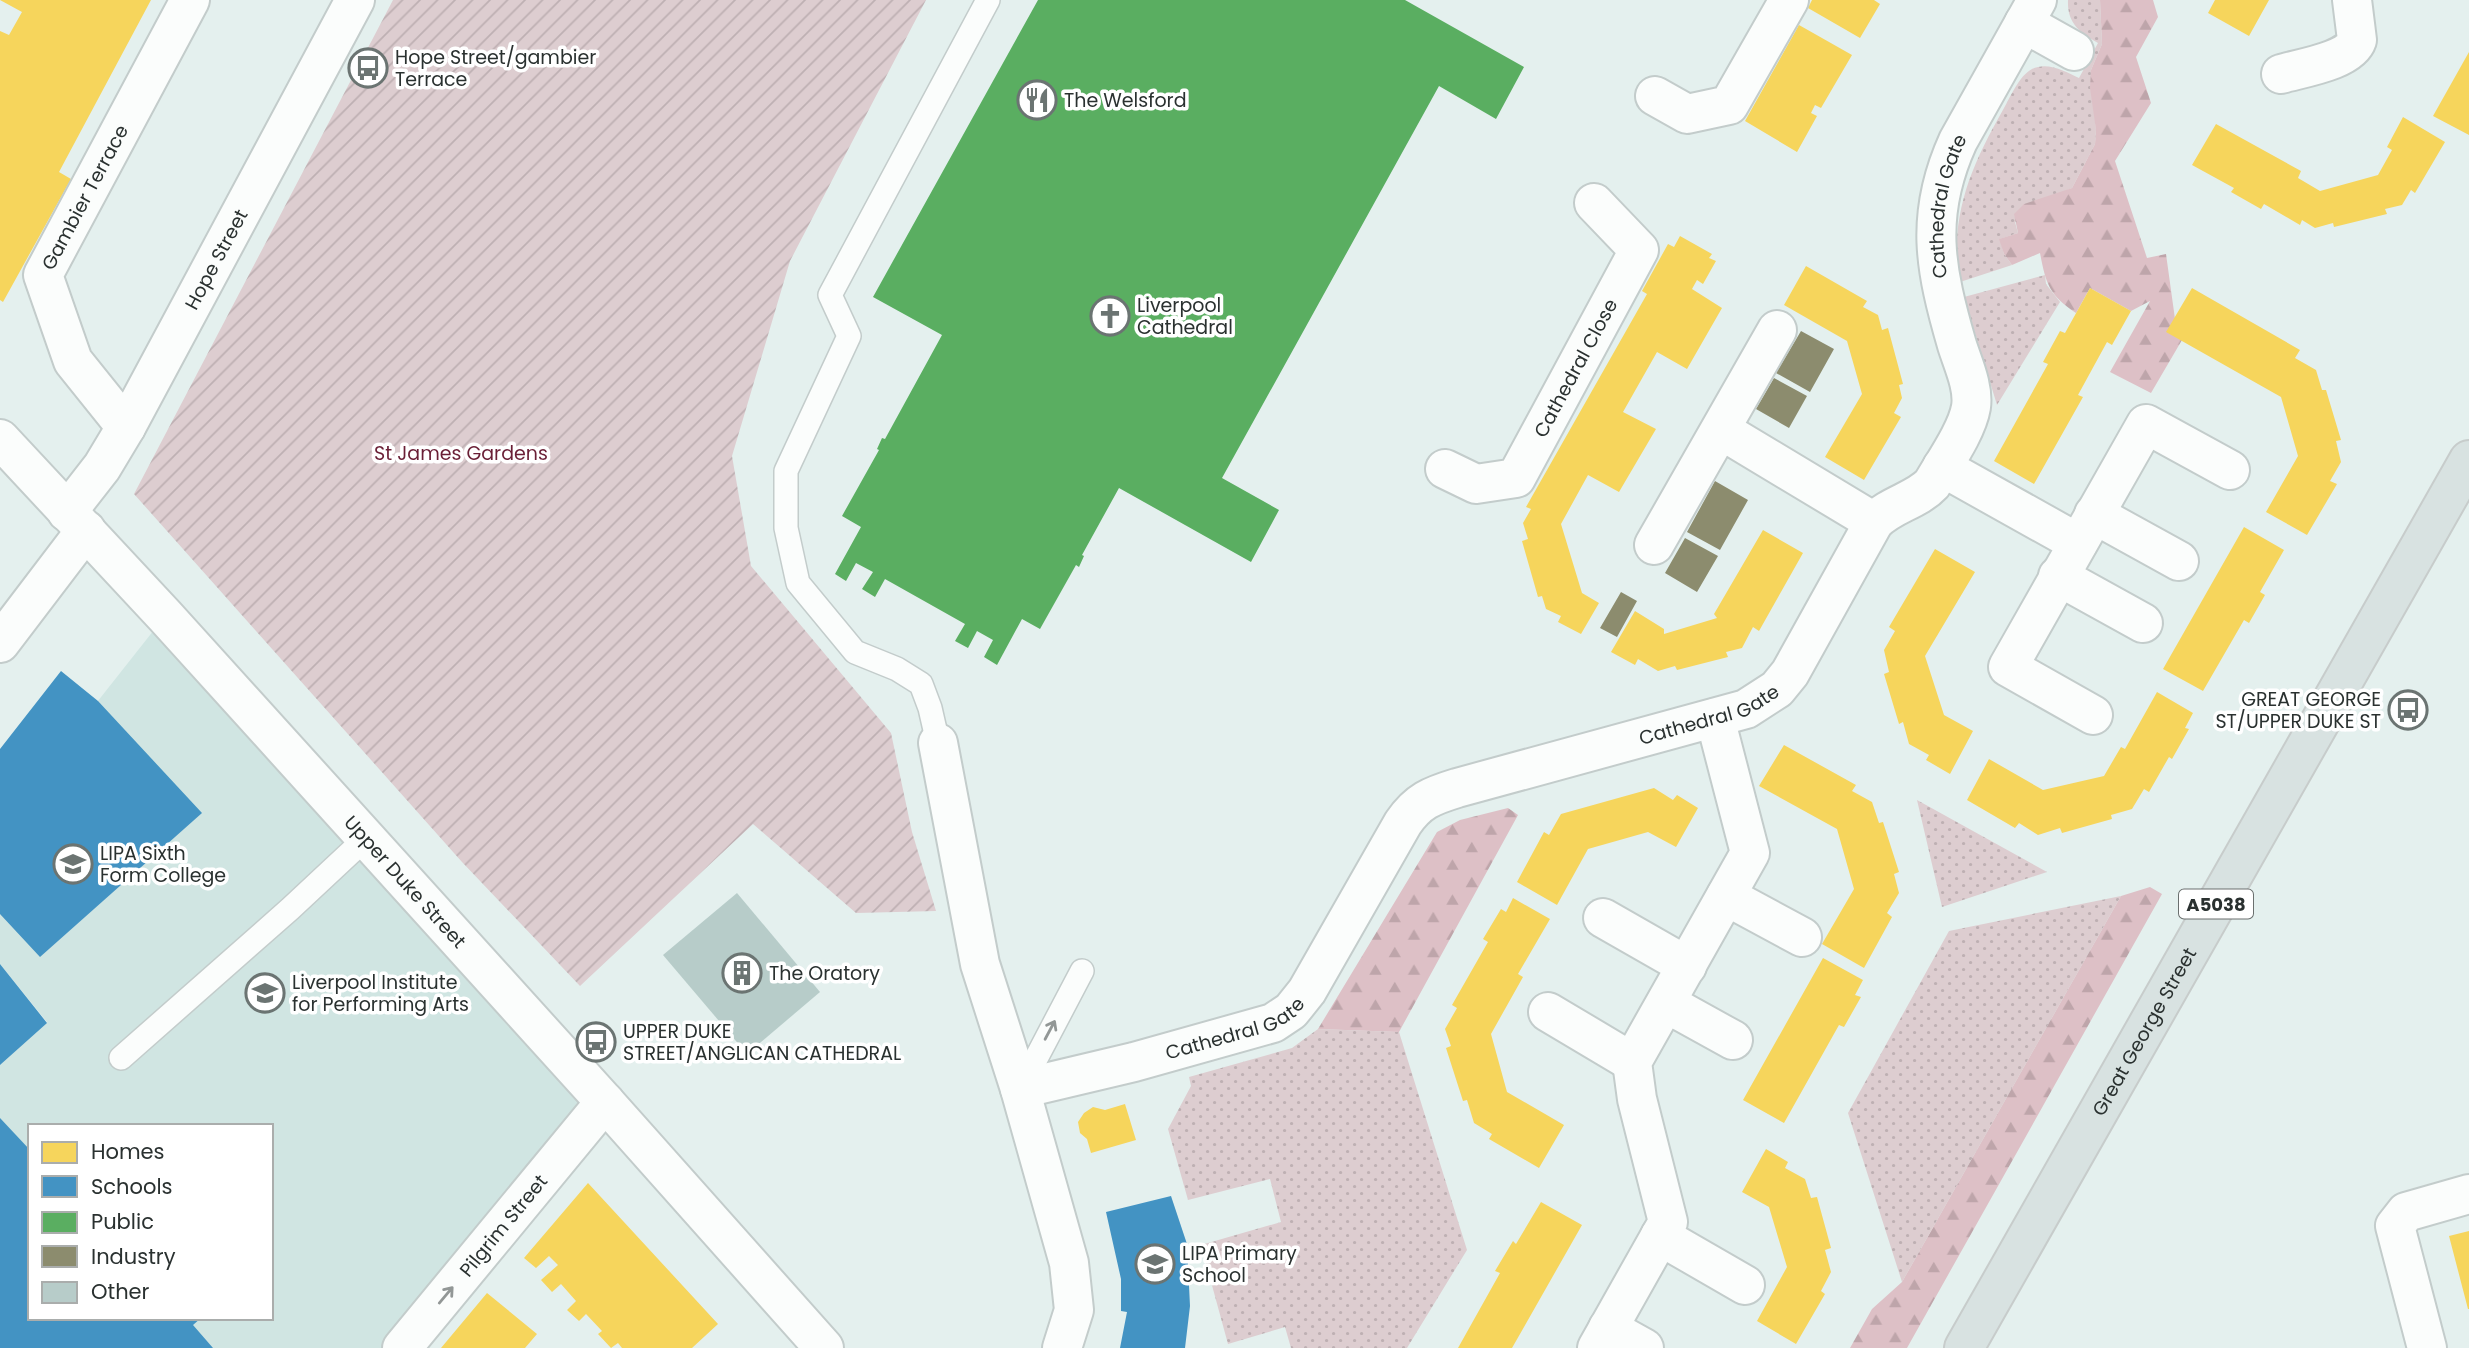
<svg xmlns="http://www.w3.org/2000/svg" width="2469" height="1348" font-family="Poppins,sans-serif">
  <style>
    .built { fill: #d0e5e2; fill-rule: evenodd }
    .grass { fill: url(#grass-dots) }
    .forest { fill: url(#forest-firs) }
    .garden { fill: url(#garden-furrows) }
    .homes { fill: #f6d55c }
    .schools { fill: #4393c3 }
    .public { fill: #5aae61 }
    .industry { fill: #8c8c6e }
    .building { fill: #b7ccc9 }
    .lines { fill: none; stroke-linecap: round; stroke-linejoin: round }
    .lane-casing { stroke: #c3cccb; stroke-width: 26 }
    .street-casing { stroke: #c3cccb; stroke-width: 42 }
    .secondary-casing { stroke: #c3cccb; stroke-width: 42 }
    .primary-casing { stroke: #c7cccb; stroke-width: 42 }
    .lane { stroke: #fbfdfc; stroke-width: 23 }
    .street { stroke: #fbfdfc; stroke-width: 38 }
    .secondary { stroke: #fbfdfc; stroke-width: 38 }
    .primary { stroke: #d8e2e1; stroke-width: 38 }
    .oneway { stroke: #929796 }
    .labels { text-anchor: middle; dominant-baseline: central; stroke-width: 7; stroke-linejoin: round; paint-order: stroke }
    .shield { fill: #fff; stroke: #6a6f6e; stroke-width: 2 }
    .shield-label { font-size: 18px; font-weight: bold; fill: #2a3130 }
    .poi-label { font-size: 19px; fill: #2a3130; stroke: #fff; text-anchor: start }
    .street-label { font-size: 19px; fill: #2a3130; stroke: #fff }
    .park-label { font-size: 19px; fill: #6a1f36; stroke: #fff }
  </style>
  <defs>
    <pattern id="grass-dots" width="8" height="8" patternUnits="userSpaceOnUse" patternTransform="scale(1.75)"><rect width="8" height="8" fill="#ddcdd0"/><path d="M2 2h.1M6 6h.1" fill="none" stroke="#beb0b3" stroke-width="1.8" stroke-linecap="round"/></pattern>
    <pattern id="forest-firs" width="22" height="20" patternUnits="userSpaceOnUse" patternTransform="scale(1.75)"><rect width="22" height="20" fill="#ddc0c6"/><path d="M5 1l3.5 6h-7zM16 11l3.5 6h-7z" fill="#bea5aa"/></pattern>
    <pattern id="garden-furrows" width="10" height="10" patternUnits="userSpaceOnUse" patternTransform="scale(1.75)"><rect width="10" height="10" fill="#ddcdd0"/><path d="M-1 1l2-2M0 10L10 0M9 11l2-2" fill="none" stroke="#beb0b3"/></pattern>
  </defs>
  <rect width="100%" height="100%" fill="#e4f0ee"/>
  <path class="built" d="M165,616L605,1102L402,1348H0V1065L47,1022L0,964V825ZM30,1126H271V1318H30Z"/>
  <path class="grass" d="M2068,0H2100L2102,44L2091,70L2096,130L2095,144L2072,188L2054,196L2015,222L2018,233L2000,239L2004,254L2012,265L1957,283C1952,211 1969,170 2004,108C2011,96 2019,76 2032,69C2048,61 2066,72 2079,78L2098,43C2079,32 2067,23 2068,0Z
    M2045,275L2046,284L2060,302L1997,405L1964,297Z
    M1917,800L2047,872L1942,907Z
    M2121,896L1902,1282L1848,1113L1949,931Z
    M1318,1029L1399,1032L1467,1250L1407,1348H1291L1285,1327L1228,1344L1201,1245L1281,1222L1270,1179L1188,1200L1168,1129L1191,1086L1189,1077L1292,1048Z"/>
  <path class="forest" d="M2100,0H2153L2158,17L2136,57L2151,103L2115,161L2147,258L2166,254L2175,319L2182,340L2151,393L2110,372L2150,301L2131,311L2090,288L2076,313C2049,295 2046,284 2040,253L2012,265L2004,254L1999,239L2018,233L2014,214L2024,204L2072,188L2095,144L2096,130L2090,88L2091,70L2102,44Z
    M1508,808L1518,815L1399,1032L1318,1029L1437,832L1460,820Z
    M2150,887L2162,894L1907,1348H1850L1872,1309L1902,1282L2121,896Z"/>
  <path class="garden" d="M393,0H926L790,261L732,456L751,566L891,733L912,832L936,911L856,913L753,824L580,986L462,862L134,494Z"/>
  <path class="homes" d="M0,0H151L59,172L71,179L3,302L0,300V31L9,35L22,12Z
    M1812,0H1874L1880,4L1860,38L1808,8Z
    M2215,0H2269L2249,36L2208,13Z
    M1799,25L1852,55L1821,108L1815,105L1811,113L1817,116L1797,152L1745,121Z
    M2469,52V135L2433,116Z
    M2403,117L2445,142L2415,193L2411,190L2402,205L2385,209L2387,214L2334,227L2333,223L2315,228L2302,220L2300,225L2264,204L2261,209L2231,192L2234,188L2192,165L2216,124L2301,171L2298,178L2320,191L2378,175L2392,150L2387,147Z
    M1680,236L1712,254L1709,258L1716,261L1703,284L1697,280L1692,289L1722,308L1687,369L1657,352L1623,412L1656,429L1619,492L1588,475L1561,524L1582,593L1599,603L1581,634L1558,622L1561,616L1546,609L1542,596L1538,597L1522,541L1528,539L1523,523L1531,509L1526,507L1647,294L1642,291L1668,244L1674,247Z
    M1806,266L1867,301L1863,307L1878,315L1882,330L1888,328L1903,384L1899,385L1902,398L1894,413L1901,417L1864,480L1825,457L1862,394L1847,341L1784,305Z
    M2090,288L2131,311L2112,345L2107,342L2078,395L2083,397L2034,484L1994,461L2048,364L2043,362L2060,331L2065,333Z
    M2192,288L2300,350L2295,358L2316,370L2322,390H2326L2341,440L2336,441L2341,462L2330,481L2337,484L2307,535L2266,512L2298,456L2281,397L2166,332Z
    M2244,527L2284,550L2260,592L2265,595L2249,623L2244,620L2203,691L2163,669Z
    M1763,530L1803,553L1759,631L1753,627L1742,648L1726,652L1728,657L1677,670L1675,666L1658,671L1638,659L1635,665L1611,652L1635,611L1664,629V634L1717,618L1714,614Z
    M1935,549L1975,572L1925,656L1944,715L1973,731L1950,774L1926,760L1929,755L1909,744L1903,722L1899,724L1884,674L1889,672L1884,650L1895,631L1889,627Z
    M2157,692L2193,713L2185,728L2189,729L2172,759L2169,757L2149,792L2144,789L2132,809L2111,815L2112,819L2062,833L2060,828L2038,835L2019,823L2015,828L1967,800L1989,759L2043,790L2104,776L2121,747L2125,749Z
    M1784,745L1856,785L1852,791L1872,802L1879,823L1883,822L1899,872L1894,874L1899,893L1887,913L1892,917L1864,968L1822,944L1854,889L1837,829L1759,786Z
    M1654,788L1673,800L1677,795L1698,808L1676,847L1648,832L1588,849L1557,905L1517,882L1544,832L1549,835L1561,814Z
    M1513,898L1550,919L1518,974L1523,977L1491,1034L1507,1092L1564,1125L1539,1168L1489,1139L1492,1134L1474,1123L1467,1100L1463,1101L1446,1048L1451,1046L1445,1029L1457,1008L1452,1005L1488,942L1483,939L1501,909L1506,912Z
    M1823,958L1863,980L1855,995L1861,997L1844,1027L1839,1025L1784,1123L1743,1100Z
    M1125,1104L1136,1140L1091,1153L1087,1139L1080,1133L1078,1122L1084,1113L1093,1107L1105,1110Z
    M1766,1149L1788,1162L1785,1168L1805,1179L1811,1198L1817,1197L1831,1248L1825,1250L1831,1272L1821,1291L1825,1294L1796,1344L1757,1321L1787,1267L1769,1207L1742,1192Z
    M588,1183L718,1324L692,1348H622L618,1343L611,1348L598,1334L602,1331L586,1314L579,1321L567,1310L576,1301L561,1284L552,1292L541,1280L558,1265L549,1256L536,1268L524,1258Z
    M1541,1202L1582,1225L1512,1348H1458L1500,1273L1495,1271L1513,1241L1516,1244Z
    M2469,1231V1309H2468L2449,1236Z
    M487,1293L537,1334L525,1348H441Z"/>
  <path class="schools" d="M61,671L98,701L202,813L40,957L0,914V749Z
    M0,964L47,1023L0,1065Z
    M0,1118L30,1150V1318H201L193,1325L213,1348H0Z
    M1171,1196L1187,1244L1190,1306L1185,1348H1120L1127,1312L1121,1311V1279L1106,1212Z"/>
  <path class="public" d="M1038,0H1405L1524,67L1496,119L1439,86L1288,359L1222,478L1279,510L1251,562L1119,488L1082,555L1084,556L1079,567L1076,565L1040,629L1022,619L997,665L984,657L993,640L977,631L968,648L955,641L965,624L885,579L875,597L862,589L873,572L856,563L846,581L835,574L861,527L842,516L879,450L877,449L882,438L885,439L942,335L873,297Z"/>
  <path class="industry" d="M1801,331L1834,349L1810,392L1776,373Z
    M1774,378L1807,396L1789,428L1756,409Z
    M1715,481L1748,500L1720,550L1687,532Z
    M1685,538L1718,556L1697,592L1665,573Z
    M1621,592L1637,601L1617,637L1600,628Z"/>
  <path class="building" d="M737,893L820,992L747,1054L663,955Z"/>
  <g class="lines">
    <g class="lane-casing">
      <path id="lane" d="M938,743L930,708L921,684L897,669L855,652L798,583L786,528V471L849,336L830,295L988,0
        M121,1058L290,909L365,839
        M1020,1089L1082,971"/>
    </g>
    <g class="street-casing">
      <g id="street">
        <path d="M2024,23L2074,51"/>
        <path d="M2281,74C2301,68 2350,61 2357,40L2352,0"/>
        <path d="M1655,96L1687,114L1729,105L1789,0"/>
        <path id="s1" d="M126,427L73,361L43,275L190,0"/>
        <path d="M1721,430L1874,522"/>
        <path d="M1942,467L2078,543"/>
        <path id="s2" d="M1445,469L1476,484L1516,478L1639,250L1594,203"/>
        <path id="s3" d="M67,512L102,467L126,427L355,0"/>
        <path d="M2094,514L2179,561"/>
        <path d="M1654,545L1777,330"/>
        <path d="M2058,576L2143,623"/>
        <path d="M2093,715L2008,667L2146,424L2230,470"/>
        <path d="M938,743L980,964L1020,1089L1069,1263L1074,1310L1062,1348"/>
        <path d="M1726,896L1802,937"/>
        <path d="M1603,918L1687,966"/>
        <path d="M1666,1003L1733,1040"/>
        <path d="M1548,1012L1632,1062"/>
        <path id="s4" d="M1020,1089L1134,1062L1273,1023L1291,1011L1307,991L1403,823C1418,801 1431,796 1457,788L1746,709L1777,689L1790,673L1874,522C1891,504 1916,501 1932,484C1944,463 1967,431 1971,407C1974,387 1963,364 1957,345C1935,269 1924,216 1958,141L2037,0"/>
        <path d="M1660,1236L1745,1285"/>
        <path d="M1608,1328L1644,1348"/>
        <path id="s5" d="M402,1348L605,1102"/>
        <path d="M1597,1348L1668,1222L1637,1099L1632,1062L1750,853L1715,718"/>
        <path d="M2427,1348L2395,1226L2406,1212L2469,1194"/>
      </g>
    </g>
    <g class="secondary-casing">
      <g id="secondary">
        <path id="s6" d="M0,439L165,616L605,1102L824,1348"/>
        <path d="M0,643L86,530"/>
      </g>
    </g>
    <g class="primary-casing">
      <g id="primary">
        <path id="s7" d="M1964,1348L2469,460"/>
      </g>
    </g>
    <use href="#lane" class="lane"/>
    <use href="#street" class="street"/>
    <use href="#secondary" class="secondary"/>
    <use href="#primary" class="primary"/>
  </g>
  <defs><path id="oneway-shaft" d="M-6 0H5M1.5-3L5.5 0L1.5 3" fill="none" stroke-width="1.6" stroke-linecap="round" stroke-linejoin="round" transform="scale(1.75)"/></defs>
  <g class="oneway">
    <use href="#oneway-shaft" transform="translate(1050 1030) rotate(-62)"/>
    <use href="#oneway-shaft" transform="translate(446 1295) rotate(-50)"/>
  </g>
  <defs>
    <g id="bus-ring" transform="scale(2.0125)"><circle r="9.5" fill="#fff" stroke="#6b7472" stroke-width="1.5"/><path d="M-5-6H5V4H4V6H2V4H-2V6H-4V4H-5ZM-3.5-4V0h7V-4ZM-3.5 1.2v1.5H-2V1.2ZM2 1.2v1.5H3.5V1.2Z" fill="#6b7472"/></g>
    <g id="restaurant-ring" transform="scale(2.0125)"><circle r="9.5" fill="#fff" stroke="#6b7472" stroke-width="1.5"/><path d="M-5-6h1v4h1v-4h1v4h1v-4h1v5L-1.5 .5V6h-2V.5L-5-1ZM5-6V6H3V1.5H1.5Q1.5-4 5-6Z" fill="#6b7472"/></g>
    <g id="church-ring" transform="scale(2.0125)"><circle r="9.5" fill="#fff" stroke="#6b7472" stroke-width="1.5"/><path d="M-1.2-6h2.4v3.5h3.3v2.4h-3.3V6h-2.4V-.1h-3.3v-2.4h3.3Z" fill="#6b7472"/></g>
    <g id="university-ring" transform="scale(2.0125)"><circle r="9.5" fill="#fff" stroke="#6b7472" stroke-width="1.5"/><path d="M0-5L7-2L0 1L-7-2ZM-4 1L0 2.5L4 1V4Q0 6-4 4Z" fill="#6b7472"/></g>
    <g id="building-ring" transform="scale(2.0125)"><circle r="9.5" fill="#fff" stroke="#6b7472" stroke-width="1.5"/><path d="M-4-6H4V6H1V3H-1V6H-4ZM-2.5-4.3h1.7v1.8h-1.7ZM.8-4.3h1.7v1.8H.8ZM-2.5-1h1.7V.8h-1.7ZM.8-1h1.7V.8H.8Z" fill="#6b7472"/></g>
    <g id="school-ring" transform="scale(2.0125)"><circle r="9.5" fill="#fff" stroke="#6b7472" stroke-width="1.5"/><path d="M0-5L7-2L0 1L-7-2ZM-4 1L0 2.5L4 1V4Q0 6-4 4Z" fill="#6b7472"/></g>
  </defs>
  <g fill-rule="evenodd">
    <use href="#bus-ring" x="368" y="68"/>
    <use href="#restaurant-ring" x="1037" y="100"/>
    <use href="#church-ring" x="1110" y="316"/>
    <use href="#bus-ring" x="2408" y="710"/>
    <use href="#university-ring" x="73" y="864"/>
    <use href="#building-ring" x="742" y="973"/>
    <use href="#university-ring" x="265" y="993"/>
    <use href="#bus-ring" x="596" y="1042"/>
    <use href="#school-ring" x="1155" y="1264"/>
  </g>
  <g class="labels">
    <rect class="shield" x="2179" y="889.5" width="74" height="29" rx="5"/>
    <g class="shield-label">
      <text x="2216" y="904">A5038</text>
    </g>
    <g class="poi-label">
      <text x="395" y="57">Hope Street/gambier<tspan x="395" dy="22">Terrace</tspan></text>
      <text x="1064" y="100">The Welsford</text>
      <text x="1137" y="305">Liverpool<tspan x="1137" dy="22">Cathedral</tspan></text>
      <text x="2381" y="699" text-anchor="end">GREAT GEORGE<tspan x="2381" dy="22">ST/UPPER DUKE ST</tspan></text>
      <text x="100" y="853">LIPA Sixth<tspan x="100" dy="22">Form College</tspan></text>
      <text x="769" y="973">The Oratory</text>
      <text x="292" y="982">Liverpool Institute<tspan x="292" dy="22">for Performing Arts</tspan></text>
      <text x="623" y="1031">UPPER DUKE<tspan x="623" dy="22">STREET/ANGLICAN CATHEDRAL</tspan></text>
      <text x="1182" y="1253">LIPA Primary<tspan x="1182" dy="22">School</tspan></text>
    </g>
    <g class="street-label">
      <text stroke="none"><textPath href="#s1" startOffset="264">Gambier Terrace</textPath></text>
      <text stroke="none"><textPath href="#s4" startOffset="1461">Cathedral Gate</textPath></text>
      <text stroke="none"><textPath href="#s3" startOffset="294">Hope Street</textPath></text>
      <text stroke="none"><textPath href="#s2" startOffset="200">Cathedral Close</textPath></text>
      <text stroke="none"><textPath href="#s4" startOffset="831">Cathedral Gate</textPath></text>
      <text stroke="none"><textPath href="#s6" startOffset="600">Upper Duke Street</textPath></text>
      <text stroke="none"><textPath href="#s4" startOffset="224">Cathedral Gate</textPath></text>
      <text stroke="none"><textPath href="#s7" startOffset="364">Great George Street</textPath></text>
      <text stroke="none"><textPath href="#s5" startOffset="159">Pilgrim Street</textPath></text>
    </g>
    <g class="park-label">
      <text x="461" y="453">St James Gardens</text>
    </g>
  </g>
  <rect x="28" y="1124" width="245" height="196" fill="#ffffff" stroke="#aaadac" stroke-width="2"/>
  <rect x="42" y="1142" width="35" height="21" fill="#f6d55c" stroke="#aaadac" stroke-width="2"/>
  <text x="91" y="1159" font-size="21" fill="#2a3130">Homes</text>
  <rect x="42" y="1176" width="35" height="21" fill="#4393c3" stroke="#aaadac" stroke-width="2"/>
  <text x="91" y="1194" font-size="21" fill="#2a3130">Schools</text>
  <rect x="42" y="1212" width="35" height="21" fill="#5aae61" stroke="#aaadac" stroke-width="2"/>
  <text x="91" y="1229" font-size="21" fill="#2a3130">Public</text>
  <rect x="42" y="1246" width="35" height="21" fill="#8c8c6e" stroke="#aaadac" stroke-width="2"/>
  <text x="91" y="1264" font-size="21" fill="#2a3130">Industry</text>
  <rect x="42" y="1282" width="35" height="21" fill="#b7ccc9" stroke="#aaadac" stroke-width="2"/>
  <text x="91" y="1299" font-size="21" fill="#2a3130">Other</text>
</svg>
